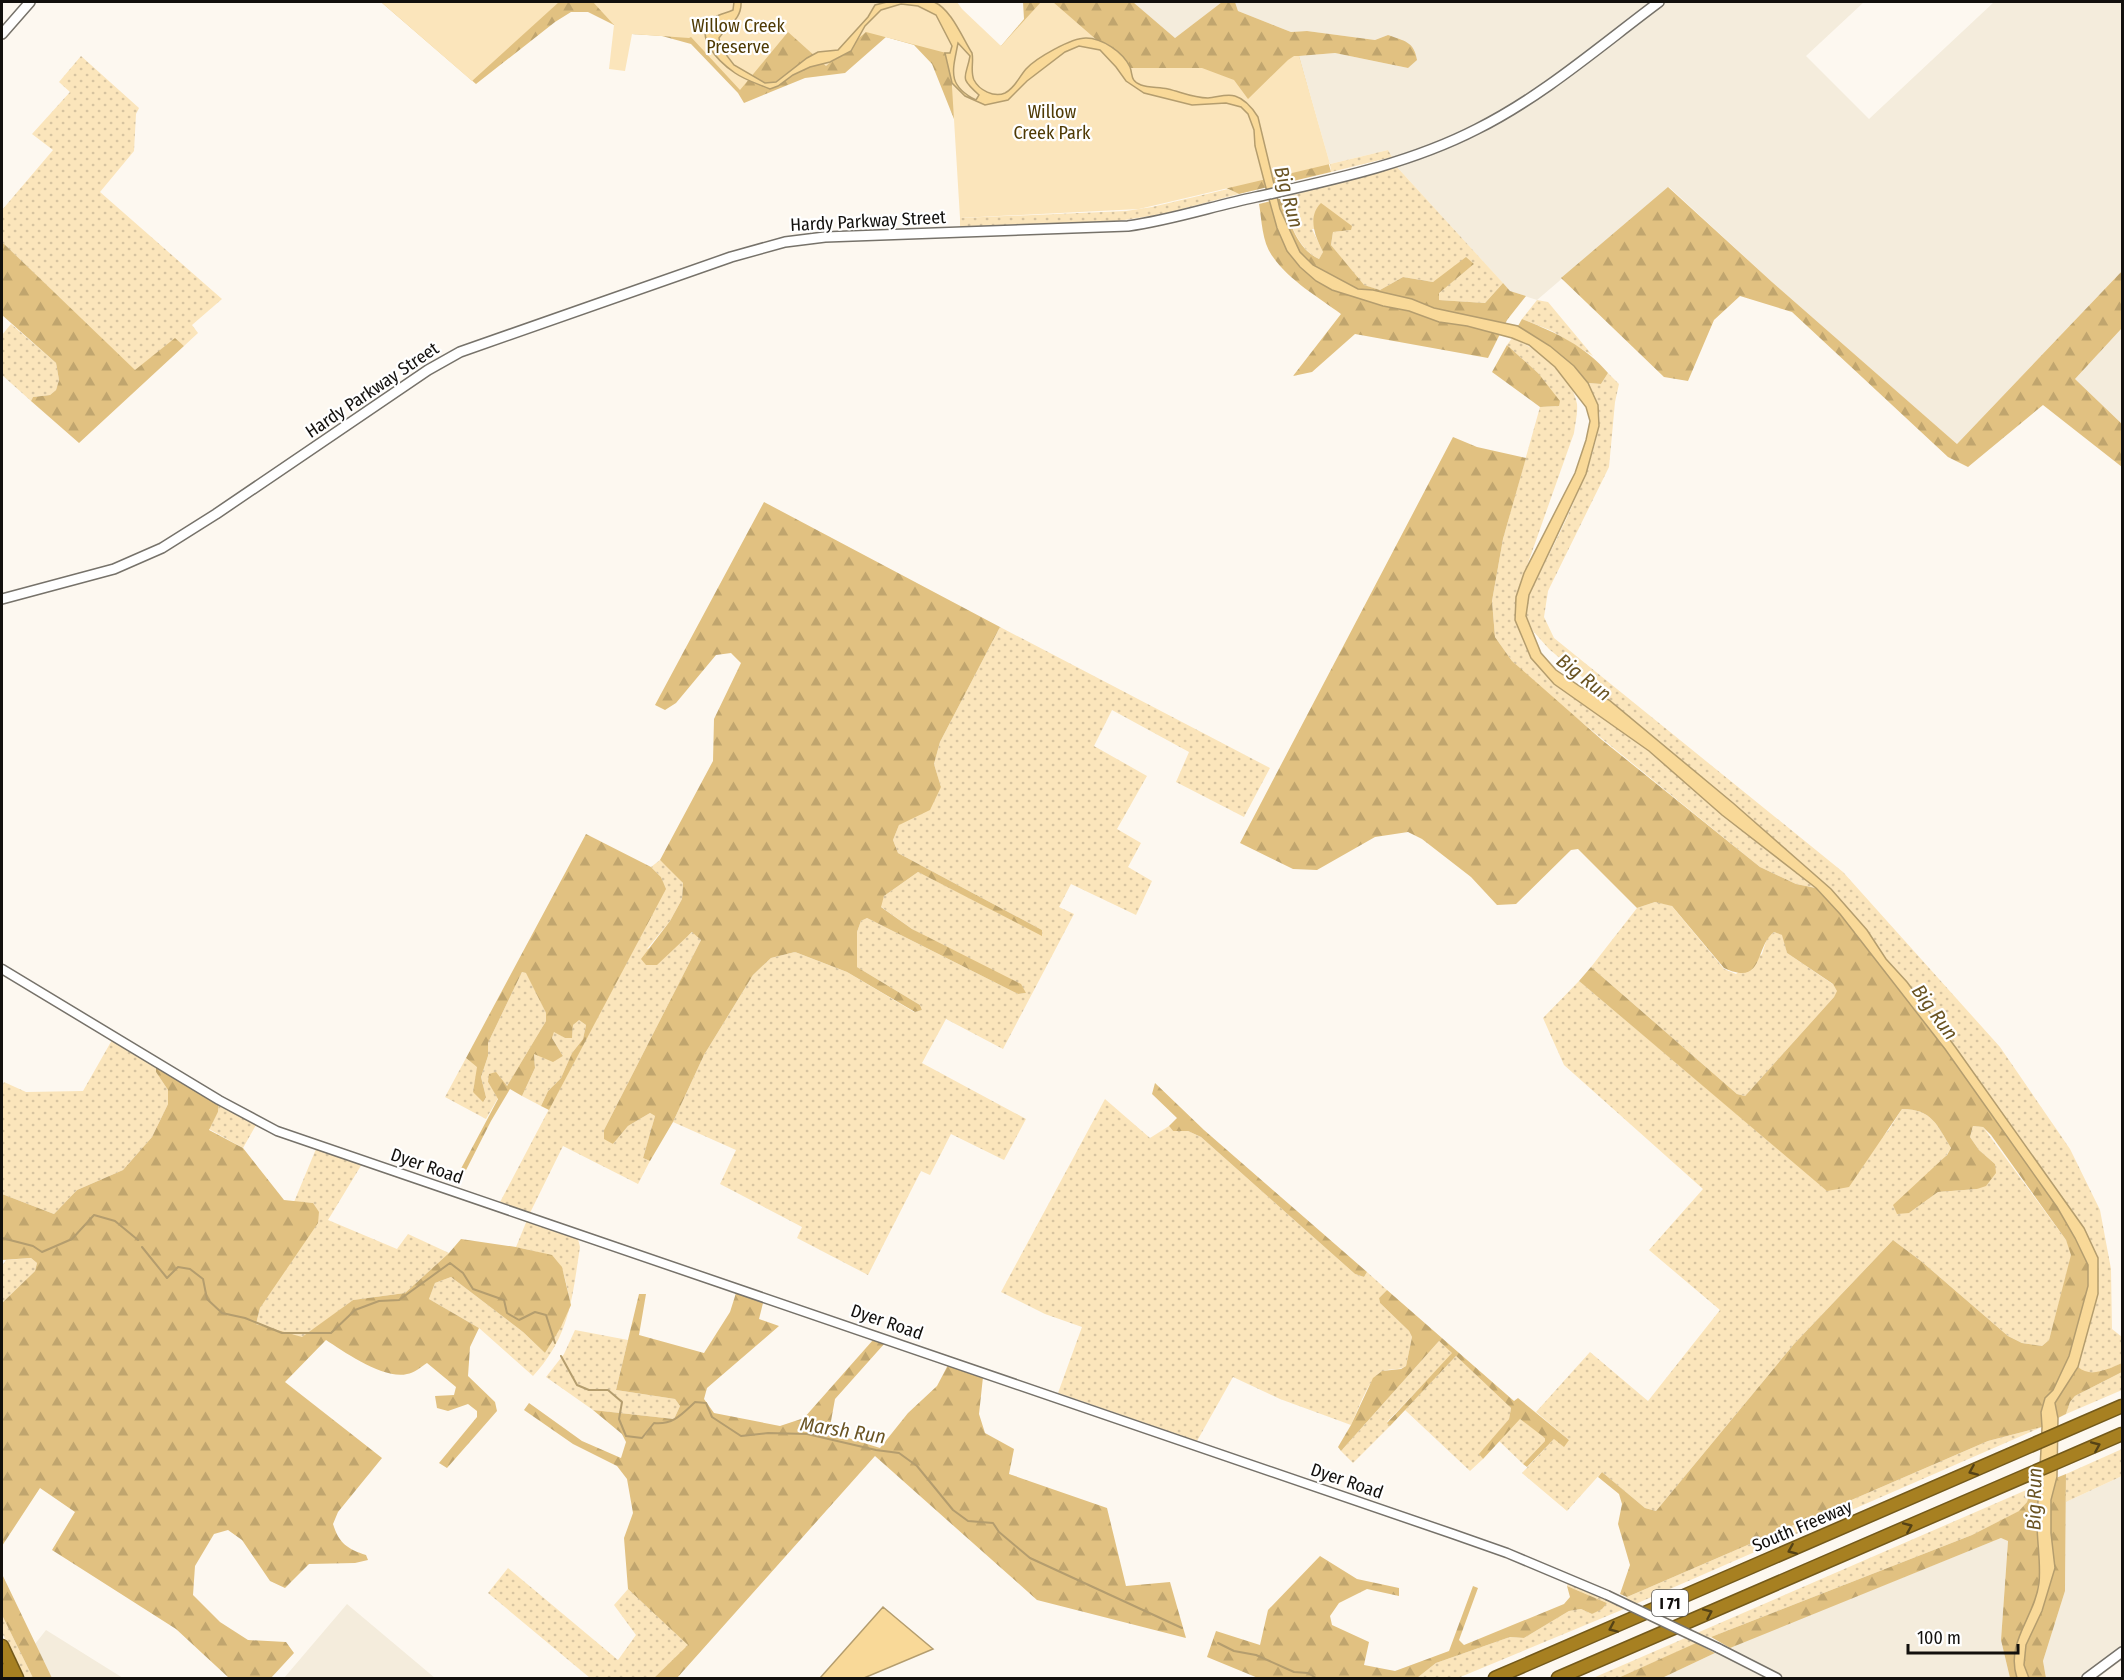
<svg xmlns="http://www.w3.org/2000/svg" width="2124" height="1680" font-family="'Fira Sans Condensed',sans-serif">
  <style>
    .built { fill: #f4ecdc }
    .grass { fill: url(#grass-dots) }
    .forest { fill: url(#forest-firs) }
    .park { fill: #fbe5bb }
    .water { fill: #f9d998; stroke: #b49d6e; stroke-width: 1.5; fill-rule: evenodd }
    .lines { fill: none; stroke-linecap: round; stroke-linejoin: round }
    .stream { stroke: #b49d6e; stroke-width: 2 }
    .tertiary-casing { stroke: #76726a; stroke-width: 11 }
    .secondary-casing { stroke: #76726a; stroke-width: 12 }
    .motorway-casing { stroke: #73591a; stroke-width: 15 }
    .tertiary { stroke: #fff; stroke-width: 8 }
    .secondary { stroke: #fff; stroke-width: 9 }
    .motorway { stroke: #a78021; stroke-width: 12 }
    .tertiary-bridge-casing { stroke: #76726a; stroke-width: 11; stroke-linecap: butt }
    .tertiary-bridge { stroke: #fff; stroke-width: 8 }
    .oneway { stroke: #554216 }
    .labels { text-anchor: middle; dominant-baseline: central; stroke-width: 4.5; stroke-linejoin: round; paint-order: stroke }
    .shield { fill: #fff; stroke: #595856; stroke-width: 1.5 }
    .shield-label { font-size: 16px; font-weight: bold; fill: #12100d }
    .park-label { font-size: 18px; fill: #4f3a04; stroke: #fff }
    .street-label { font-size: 18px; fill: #12100d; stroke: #fff }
    .water-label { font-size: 20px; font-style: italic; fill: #6a5423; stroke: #fff }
  </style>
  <defs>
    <pattern id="grass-dots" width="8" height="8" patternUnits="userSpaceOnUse" patternTransform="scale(1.5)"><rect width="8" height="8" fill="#fbe5bb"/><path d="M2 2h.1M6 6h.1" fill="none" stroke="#d6c3a0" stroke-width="1.8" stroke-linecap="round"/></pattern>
    <pattern id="forest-firs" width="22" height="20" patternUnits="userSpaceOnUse" patternTransform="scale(1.5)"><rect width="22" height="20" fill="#e1c181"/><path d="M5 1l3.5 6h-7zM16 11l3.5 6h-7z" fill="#c0a56e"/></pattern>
  </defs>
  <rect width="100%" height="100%" fill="#fdf8f0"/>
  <path class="built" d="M1133,2H1222L1175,38Z
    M1235,2H1864L1806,56L1869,119L1994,2H2122V271L1957,444L1772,282L1669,187L1537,300L1510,291L1396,166L1388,150L1330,164L1299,56L1335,53L1408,68L1388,35L1375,40L1307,31L1291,32L1238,11Z
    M2122,328V424L2075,379Z
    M2122,1476V1660L2098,1678H2046L2043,1661L2065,1591L2066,1502Z
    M2001,1538L2008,1540L2001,1640L2010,1678H1662L1715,1653Z
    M347,1604L435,1678H284Z
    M46,1630L123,1678H52L35,1644Z"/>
  <path class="grass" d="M81,56L139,108L136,114L134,151L100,192L222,299L192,325L198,333L184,346L175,339L135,371L2,242V210L53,150L32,134L70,92L59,82Z
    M1388,150L1392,157L1331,172L1330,164Z
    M1396,166L1503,283L1485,303L1439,300L1438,293L1474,264L1433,282L1403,277L1380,290L1363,285L1331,245L1333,232L1351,230L1312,229L1323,252L1319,259C1298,249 1288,220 1283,198Z
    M1228,189L1239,194L1163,214L1118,221L960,227V218L1126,211L1152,207Z
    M1537,300L1548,302L1593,356L1552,331L1522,319Z
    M11,324L56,363L59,380L56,390L50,395L33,397L31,401L2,375V335Z
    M1512,338C1539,349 1572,374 1577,404C1578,413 1575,424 1574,433L1516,597L1531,658L1649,751L1722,815L1816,888L1796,884L1760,867L1542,690L1512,661L1495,637L1492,601L1503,539L1540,407L1559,406L1538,373L1507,345Z
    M1608,373L1619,384L1615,402L1609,467L1548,591L1544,617L1554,638L1843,872L2000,1047L2070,1149L2100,1210L2111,1269L2112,1329L2122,1337V1363L2102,1372H2083L2078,1367L2098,1294V1258L2084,1228L1907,982L1886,959L1867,930L1831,889L1802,863L1549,649L1533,631L1526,616L1529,595C1548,555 1609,445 1598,405C1596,397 1591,390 1588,383L1601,384Z
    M1000,627L1270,768L1244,817L1176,782L1189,752L1112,710L1094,746L1147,776L1117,829L1141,843L1128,867L1152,881L1136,915L1071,884L1059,907L1074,914L1003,1049L946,1019L922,1063L1026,1119L1004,1160L951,1134L930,1175L921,1171L868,1275L797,1238L802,1227L720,1184L736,1150L673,1122L704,1055L753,975L771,958L795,952L847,972L914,1012L922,1010L920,1005L857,967V932L861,921L867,918L1018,994L1026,993L912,929L880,906L884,896L918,872L1042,935V930L898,853L893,840L899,825L941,787L934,764L940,742Z
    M660,860L675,873L683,883L682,899L670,921L647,949L686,937L693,932L701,940L604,1130L613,1144L628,1126L650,1113L655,1116L643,1158L650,1161L638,1184L563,1146L529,1215L499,1204L665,889L661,877L651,867Z
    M1655,902L1671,905L1724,969L1736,974L1762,954L1767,938L1774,932L1783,935L1787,953L1834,985L1838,991L1834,997L1745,1096L1737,1094L1591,967L1637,908Z
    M522,972L527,973L546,1013V1021L507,1086L488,1082L498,1098L486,1119L445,1097L466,1058L478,1067L473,1092L486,1097L481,1077L488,1056V1043Z
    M1579,981L1827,1190L1888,1131L1902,1109C1932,1109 1937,1125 1951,1148L1909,1213L1938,1192L1977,1189L1995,1164L1979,1150L1970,1137L1973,1126L1983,1127L2066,1240L2072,1254L2049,1340L2042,1346L2022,1343L2008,1336L1921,1261L1893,1240L1794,1344L1656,1511L1645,1508L1602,1472L1567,1511L1522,1473L1555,1438L1569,1440L1536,1412L1590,1352L1648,1401L1720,1310L1649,1250L1703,1189L1564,1065L1543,1018Z
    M578,1019L586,1025L583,1039L572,1053L561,1078L548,1091L541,1106L522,1096L535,1068L534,1053L553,1061L563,1056L552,1038L554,1031L565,1038L572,1037L573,1025Z
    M112,1040L156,1067V1072L168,1090V1104L152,1137L123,1170L77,1190L54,1214L2,1194V1087L4,1082L26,1092L83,1091Z
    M1105,1099L1150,1138L1169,1126L1173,1131H1188L1201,1137L1355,1274L1364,1277L1367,1272L1387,1290L1379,1298L1380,1303L1409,1331L1412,1337L1406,1366C1398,1371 1391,1368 1383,1371C1369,1376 1358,1411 1351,1425L1280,1399L1233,1377L1197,1441L1058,1393L1082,1327L1045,1314L1001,1292Z
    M219,1103L256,1125L243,1148L209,1129L218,1112Z
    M316,1149L362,1164L328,1220L397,1249L408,1234L449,1253L405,1293L353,1300L302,1338L256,1324L260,1308L313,1203L294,1202Z
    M527,1220L578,1239L580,1247C572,1298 570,1336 533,1376L479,1328L429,1299L435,1283L451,1277L523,1332L545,1353L571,1305C560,1257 565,1258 516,1247Z
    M31,1258L37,1263L35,1271L2,1303V1266L6,1260Z
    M575,1330L628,1340L616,1390L675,1399L680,1406L674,1419L593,1410L546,1377L564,1354Z
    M1439,1341L1453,1353L1387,1422L1390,1426L1353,1463L1341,1451Z
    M1456,1356L1511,1408L1509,1419L1480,1454L1483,1459L1470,1471L1405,1410Z
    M2122,1372V1390L2066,1414L2070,1402L2075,1396Z
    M1519,1418L1545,1437V1441L1523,1464L1499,1441Z
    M2042,1427L1624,1609L1458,1678H1417L1436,1663L1510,1637L1524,1638L1569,1611L1581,1609L1592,1614L1607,1603L1567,1586L1568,1582L1617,1605L1627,1597L1988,1441Z
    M2122,1449V1476L2066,1502V1474Z
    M2031,1488L2027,1502L2020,1511L1972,1535L1711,1637L1618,1678H1593Z
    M508,1568L618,1660L636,1635L614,1605L628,1589L689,1645L654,1678H590L488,1593Z
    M2,1615L33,1678H25L2,1633Z"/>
  <path class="forest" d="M381,2H885L1001,46L1024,19L1023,2H1133L1175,38L1222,2H1235L1238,11L1291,32L1307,31L1375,40L1388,35C1404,41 1414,41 1417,60L1408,68L1335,53L1299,56L1331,172L1239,194L1222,186L954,119L932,64L914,45L886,37L845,73L805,78L744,103L738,93L691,44L662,36L632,34L588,12H571L555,22L476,84Z
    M1668,187L1772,282L1957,444L2122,271V328L2075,379L2122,424V467L2043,405L1968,467L1948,457L1792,312L1740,296L1714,320L1688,381L1664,377L1561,278Z
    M1283,198C1288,220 1297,249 1319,259L1323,252C1315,236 1307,217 1321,203L1352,226L1351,230L1333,232L1331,245L1364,285L1380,290L1403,277L1433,282L1466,257L1474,264L1439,293V300L1485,303L1503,283L1510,291L1526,296L1507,320L1488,358L1355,334L1312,372L1293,376L1341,314C1318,297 1290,281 1273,257C1262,243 1262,221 1259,204Z
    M2,242L135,370L175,338L184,346L79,443L31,401L33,397L50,395L56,390L59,380L56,363L2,315Z
    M1522,319C1556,333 1584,345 1608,373L1601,384L1588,383C1568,359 1545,342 1518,326Z
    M1507,345L1538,373L1560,401L1559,406L1540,407L1492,372Z
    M1453,437L1477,447L1526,458L1503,539L1492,601L1495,637L1512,661L1602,740L1760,867L1796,884L1816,888L1840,914L1945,1049L2057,1207L2075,1238L2088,1265V1286L2069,1356L2053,1390L2045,1398L2041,1412L2042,1427L1988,1441L1627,1597L1620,1594L1630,1565L1618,1524L1622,1504L1619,1494L1598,1477L1602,1472L1645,1508L1656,1511L1794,1344L1893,1240L1921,1261L2008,1336L2022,1343L2042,1346L2049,1340L2071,1255L2066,1240L1991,1135L1983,1127L1973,1126L1970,1137L1979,1150L1995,1164L1996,1173L1986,1186L1977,1189L1938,1192L1909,1213L1897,1214L1893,1205L1947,1155L1951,1148C1937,1125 1932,1109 1902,1109L1849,1187L1827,1191L1579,981L1591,967L1737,1094L1745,1096L1834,997L1837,991L1833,984L1787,953L1782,935L1774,932C1754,947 1765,987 1724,968L1672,906L1655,902L1637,908L1578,849L1571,850L1516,904L1497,905L1471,877L1422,839L1408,832L1375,837L1317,870L1293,869L1240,843Z
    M764,502L1000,627L940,742L934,764L941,787L930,810L899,825L893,840L898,853L1042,930V936L918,872L884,896L881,907L912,929L1021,984L1026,993L1018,994L867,918L861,921L857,932V967L920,1005L922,1010L915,1012L847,972L795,952L771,958L753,975L704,1055L673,1122L650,1161L643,1158L655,1116L650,1113L628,1126L613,1144L604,1139V1130L701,940L692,932L657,965H646L641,959L670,921L682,899L683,883L660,860L713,761L714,719L741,663L731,653L716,655L676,703L665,710L655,705Z
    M586,834L651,867L661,877L666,889L549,1110L541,1106L548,1091L561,1078L572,1053L583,1039L586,1025L579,1020L573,1025L572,1038H565L554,1032L552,1038L563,1056L553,1062L534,1054L535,1068L522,1096L510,1089L491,1121L460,1182L455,1180L498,1099L488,1082L489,1074L496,1072L507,1086L546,1021V1013L526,973L522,972L488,1043V1056L481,1077L486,1097L483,1102L473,1092L477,1067L466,1058Z
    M156,1067L219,1103L218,1112L209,1130L243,1148L284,1200L313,1203L319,1212L318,1223L260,1308L256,1324L302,1337L353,1300L405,1293L449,1253L461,1239L516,1247L552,1255L562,1267L571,1305L561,1327L545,1353L523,1332L451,1277L435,1283L429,1299L479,1328L470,1347L468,1376L495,1402L497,1411L447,1468L439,1463L477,1417V1411L468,1404L448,1411L437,1408L435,1396L454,1395L456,1387L427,1363C421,1367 414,1373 407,1374C385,1380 344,1352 326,1340L285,1382L382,1458L338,1512L333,1524C339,1544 348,1549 366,1555L368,1560L355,1563L309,1564L285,1588L270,1581L242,1540L228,1530L214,1534L195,1566L193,1595L220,1622L248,1640L286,1642L294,1653L271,1678H229L176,1629L52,1550L75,1512L40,1488L2,1546V1303L35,1271L37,1263L31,1258L2,1260V1194L54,1214L77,1190L123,1170L152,1137L168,1104V1090L156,1072Z
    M1155,1083L1204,1130L1367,1272L1364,1277L1355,1274L1201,1137L1188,1131H1173L1169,1126L1177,1118L1152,1094Z
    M1387,1290L1514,1401L1518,1398L1569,1440L1564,1447L1554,1439L1527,1467L1523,1464L1545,1441V1438L1520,1419L1483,1459L1479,1454L1509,1419L1511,1408L1456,1356L1390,1426L1387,1423L1452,1353L1439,1341L1341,1451L1338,1447L1351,1425L1373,1378L1382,1371L1401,1369L1406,1366L1412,1337L1409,1331L1380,1303L1379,1298Z
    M736,1293L763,1303L759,1319L779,1326L707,1388L704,1399L714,1413L780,1426L804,1418L873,1340L885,1343L835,1399L829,1432L880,1448L908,1413L937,1386L948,1365L983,1377L979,1414L985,1433L1014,1449L1009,1474L1107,1508L1126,1586L1170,1582L1186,1638L1037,1600L875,1456L677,1678H654L688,1645L628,1589L624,1538L633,1513L627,1479L617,1466L573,1444L524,1410L529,1403L582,1441L621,1458L626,1442L622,1434L593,1410L674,1419L680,1406L675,1399L616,1390L639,1294H646L639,1335L704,1353L730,1312Z
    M2122,1363V1372L2075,1396L2070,1402L2066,1414L2058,1418L2055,1403L2078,1367C2091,1378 2108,1369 2122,1363Z
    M2066,1474L2065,1591L2043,1661L2046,1678H2010L2001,1640L2008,1541L2001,1538L1730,1648L1711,1637L1972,1535L2019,1511L2027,1502L2031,1488Z
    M1320,1556L1357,1579L1399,1588V1596L1367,1589L1339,1603L1330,1616L1332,1625L1369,1642L1364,1665L1395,1671L1449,1651L1473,1586L1478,1588L1459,1640L1464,1645L1564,1604L1570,1597L1567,1586L1607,1603L1602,1609L1592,1614L1581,1609L1569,1611L1524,1638L1510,1637L1436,1663L1417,1678H1258L1207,1657L1216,1631L1260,1645L1268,1610Z
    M2,1574L52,1678H33L2,1615Z
    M1696,1643L1715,1653L1662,1678H1618Z"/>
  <path class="park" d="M381,2H559L472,81Z
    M593,2H957L962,9L1001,46L1041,2H1053L1129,68H1202L1234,80L1248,99L1288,60L1294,56H1299L1330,164L1139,209L960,218L950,54L866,32L826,66L788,32L740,90L691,37L689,38L632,34L625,71L609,69L614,25Z"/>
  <path class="water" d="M734,2H741C742,19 728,25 719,38L721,48L734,65L765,83L776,82L807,58L818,52L838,50L868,17L875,5L887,2H934C951,9 962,37 972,53C974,62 970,71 974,80C979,90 994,98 1005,93C1015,88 1019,77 1026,69C1036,58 1071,38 1086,38C1102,38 1123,52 1130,67C1133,75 1130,81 1141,85C1149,88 1159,87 1168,89C1181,92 1193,98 1208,98C1216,98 1226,93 1235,96C1245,99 1253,109 1258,117L1280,209L1300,252L1313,265L1358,289L1373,290L1412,299L1434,308L1518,326L1550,346L1574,366L1588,383L1598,405L1599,426L1586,474L1529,595L1526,616L1541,653L1556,670L1581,687L1609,700L1733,803L1831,889L1867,930L1886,959L1907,982L1956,1048L2084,1228L2098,1258V1294L2078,1367L2055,1403L2058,1418L2057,1477L2051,1500V1533L2055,1568L2042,1611L2026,1645L2024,1665L2029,1678H2017C2005,1642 2035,1617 2039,1583C2041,1563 2037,1543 2037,1523C2038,1491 2041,1459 2042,1427L2041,1412L2045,1398L2053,1390L2069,1356L2088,1286V1265L2075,1238L2057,1207L1945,1049L1840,914L1816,888L1722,815L1649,751L1554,684L1531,658L1515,620L1516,597L1524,573L1575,473L1586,440L1590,421L1586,407L1555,367L1529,345L1512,338L1467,326L1439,322L1409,311L1383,306L1332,290L1316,281L1300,267L1287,251L1277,228L1267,192L1255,146L1254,130L1248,114L1241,107L1226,103L1192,105L1144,93L1126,81L1116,67L1100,50L1079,46L1065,52L1027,81L1008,100L985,105L965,96L952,83L945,53H950L952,46L936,15L918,6L901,4L881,10L865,26L851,51L830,62L810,67L793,75L778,86L770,89C758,84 745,80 735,73C719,62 690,34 715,17C720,14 727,13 733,10ZM958,43L970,56C966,79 958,76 979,95L976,100C946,85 953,70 958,43Z
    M883,1607L933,1649L864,1678H820Z"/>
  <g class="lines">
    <path class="stream" d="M2,1238L33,1246L42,1252L72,1239L94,1215L115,1221L138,1240
      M142,1247L167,1278L178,1267L190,1269L203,1279L207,1299L222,1313L245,1318L282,1333H331L355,1310L379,1301L399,1300L450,1263L463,1273L473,1289L504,1300L507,1313L519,1320L535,1312L546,1315L555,1343
      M561,1356L577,1385L589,1390H608L622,1402L619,1419L626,1436L642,1438L654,1423C673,1425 682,1414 695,1402L706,1403L712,1417L741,1436L768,1433L807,1434L876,1450L899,1453L917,1466L953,1510L968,1521L993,1523L999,1532L1030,1558L1182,1628
      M1218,1643L1234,1651L1256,1655L1294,1672L1308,1673L1316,1678"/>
    <g class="tertiary-casing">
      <path id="tertiary" d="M2,969L219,1100L277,1131L1453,1534L1507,1553L1607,1595
        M1718,1648L1777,1678"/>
    </g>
    <g class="secondary-casing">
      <path id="secondary" d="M2,34L30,2
        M2,599L114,569L162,548L216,514L428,370L460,352L731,257L785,242L825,237L1128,226C1172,220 1213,206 1256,197C1331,180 1409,164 1477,129C1543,96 1600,46 1659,2
        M2087,1678L2122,1652"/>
    </g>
    <g class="motorway-casing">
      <path id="motorway" d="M2,1646L17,1678
        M2,1670L6,1678
        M1495,1678L2122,1406
        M1558,1678L2122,1434"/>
    </g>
    <use href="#tertiary" class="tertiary"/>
    <use href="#secondary" class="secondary"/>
    <use href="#motorway" class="motorway"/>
    <g class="tertiary-bridge-casing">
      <path id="tertiary-bridge" d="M1607,1595L1718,1648"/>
    </g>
    <use href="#tertiary-bridge" class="tertiary-bridge"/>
  </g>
  <defs><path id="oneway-chevron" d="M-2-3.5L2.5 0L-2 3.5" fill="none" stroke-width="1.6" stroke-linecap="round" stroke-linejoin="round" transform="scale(1.5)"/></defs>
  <g class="oneway">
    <use href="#oneway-chevron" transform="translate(2096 1446) rotate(-23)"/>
    <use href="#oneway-chevron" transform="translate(1973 1471) rotate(157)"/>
    <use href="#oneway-chevron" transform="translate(1908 1527) rotate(-23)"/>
    <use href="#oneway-chevron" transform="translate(1792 1550) rotate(157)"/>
    <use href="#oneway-chevron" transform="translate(1708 1613) rotate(-24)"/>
    <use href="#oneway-chevron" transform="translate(1613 1628) rotate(156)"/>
  </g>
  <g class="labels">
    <rect class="shield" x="1652" y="1590" width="36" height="26" rx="4.5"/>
    <g class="shield-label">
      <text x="1670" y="1603">I 71</text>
    </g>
    <g class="park-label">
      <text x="738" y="26">Willow Creek<tspan x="738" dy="21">Preserve</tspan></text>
      <text x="1052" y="112">Willow<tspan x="1052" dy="21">Creek Park</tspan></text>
    </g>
    <g class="street-label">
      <text transform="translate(868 221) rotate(-3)">Hardy Parkway Street</text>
      <text transform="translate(372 390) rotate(-34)">Hardy Parkway Street</text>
      <text transform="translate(427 1166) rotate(19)">Dyer Road</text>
      <text transform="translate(887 1322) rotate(19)">Dyer Road</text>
      <text transform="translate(1347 1481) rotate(19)">Dyer Road</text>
      <text transform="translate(1802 1526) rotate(-23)">South Freeway</text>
    </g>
    <g class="water-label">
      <text transform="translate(1289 197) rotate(75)">Big Run</text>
      <text transform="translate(1584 677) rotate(38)">Big Run</text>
      <text transform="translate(1935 1012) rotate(54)">Big Run</text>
      <text transform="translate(843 1430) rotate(9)">Marsh Run</text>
      <text transform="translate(2034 1499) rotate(-89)">Big Run</text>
    </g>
  </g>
  <rect width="2124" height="1680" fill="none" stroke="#12100d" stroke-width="6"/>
  <path d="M1908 1644v9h110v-9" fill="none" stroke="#12100d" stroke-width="3"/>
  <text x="1917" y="1644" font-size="18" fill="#12100d" stroke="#ffffff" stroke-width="4.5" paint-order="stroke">100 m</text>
</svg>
